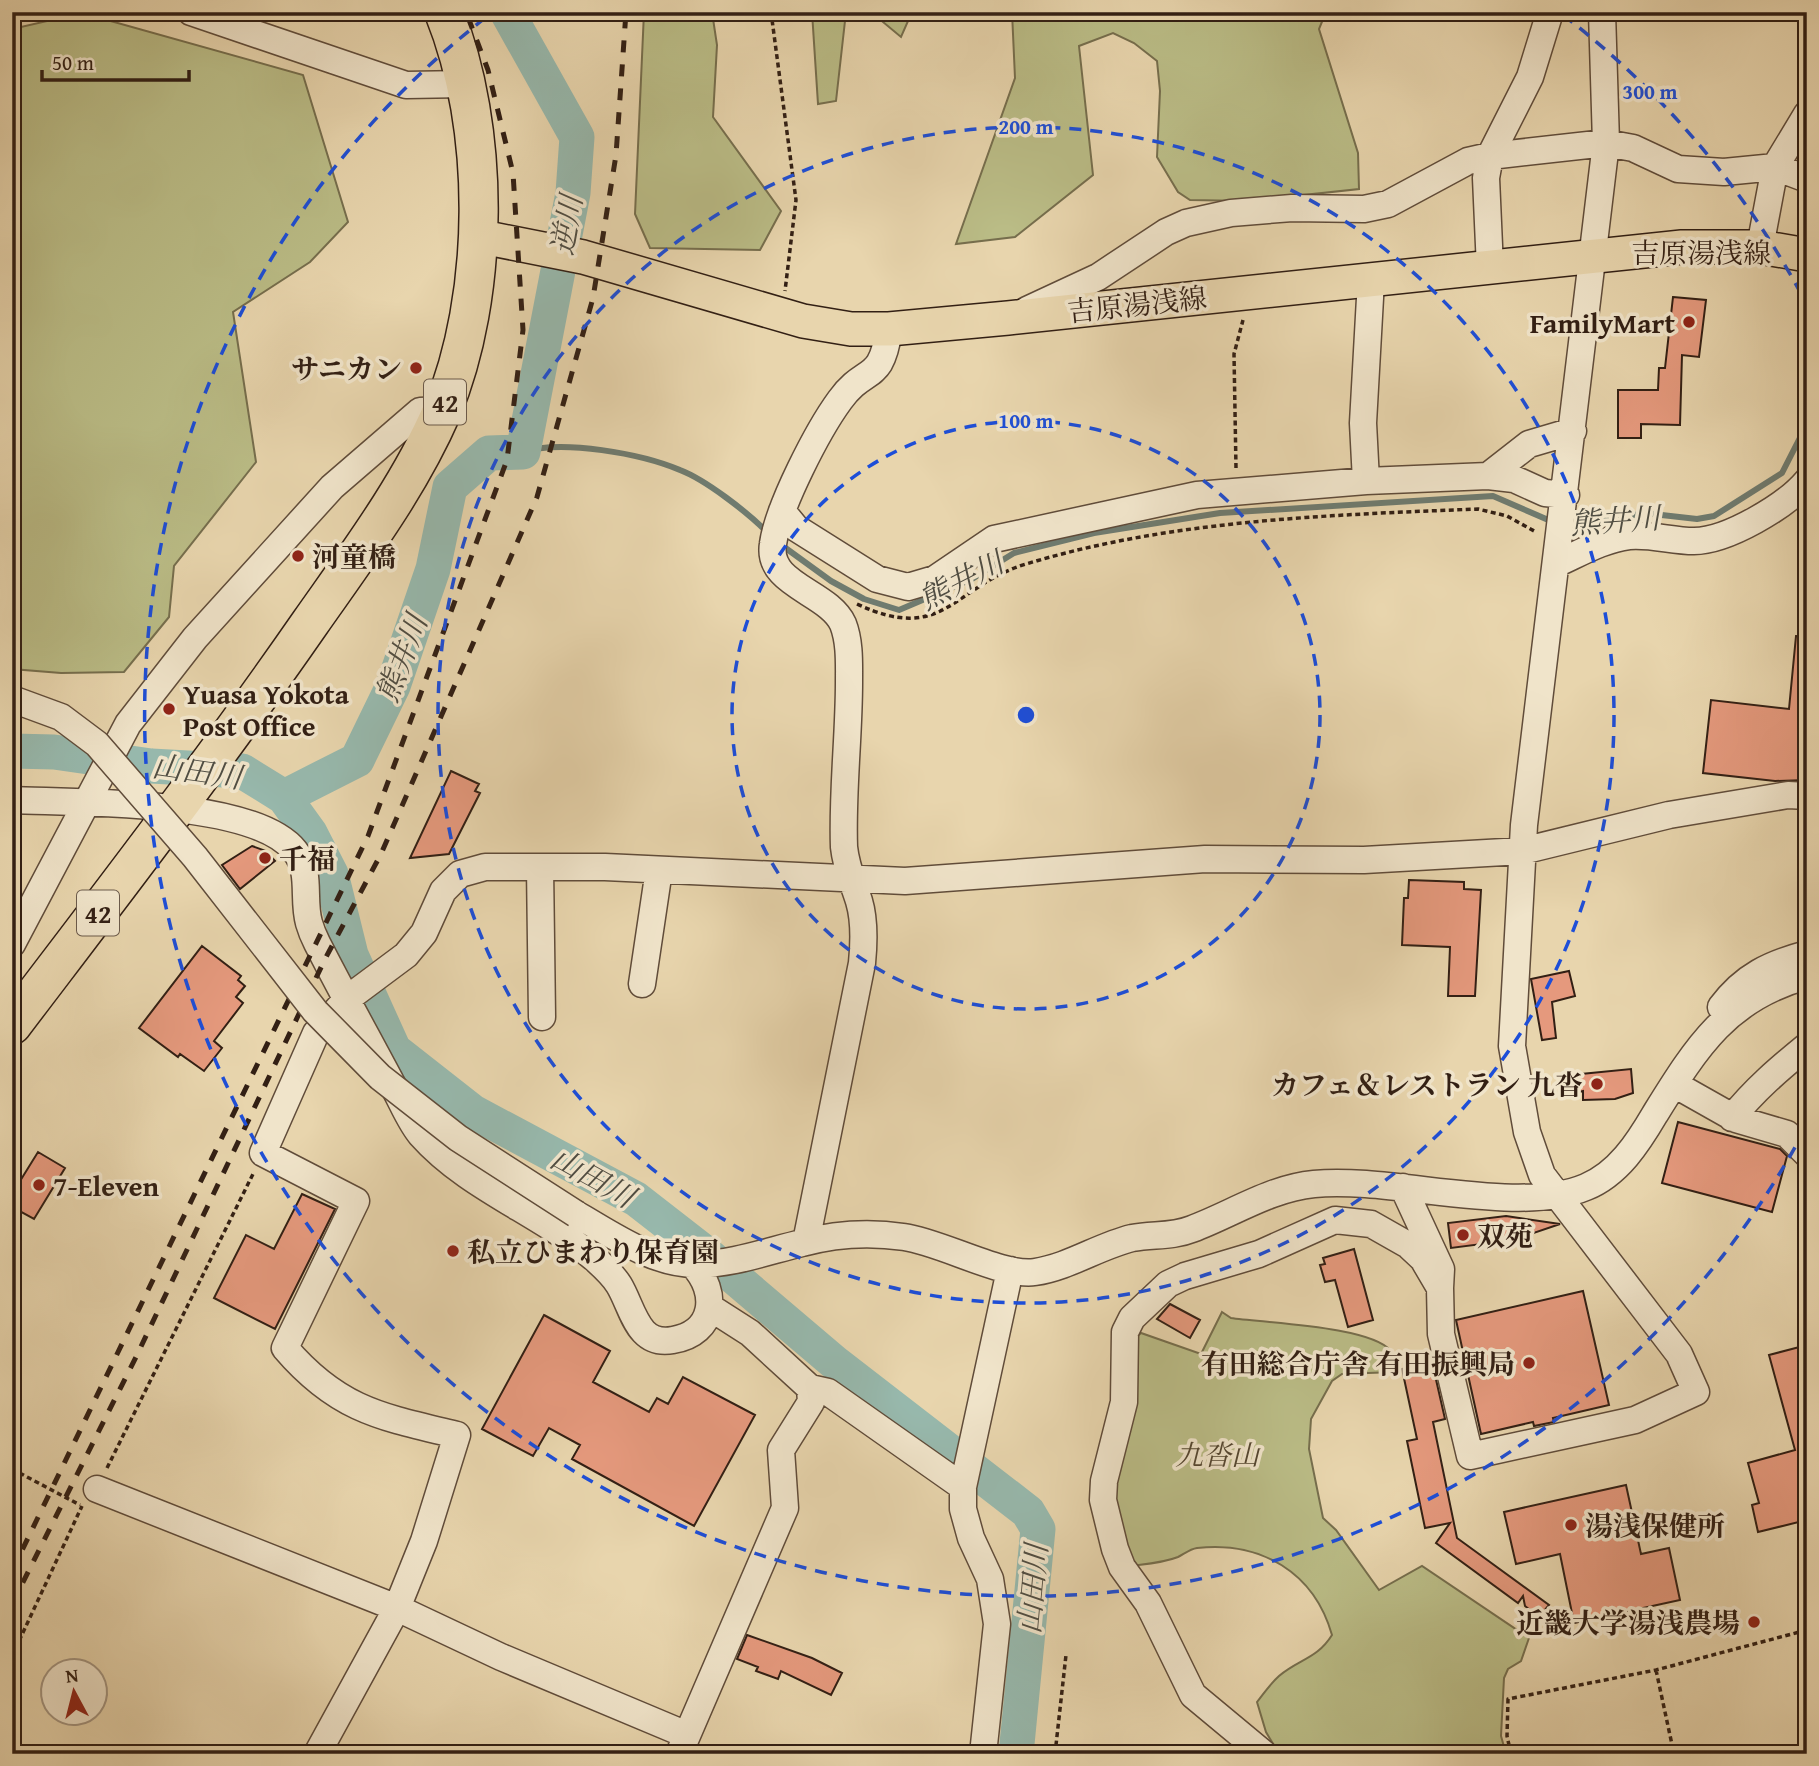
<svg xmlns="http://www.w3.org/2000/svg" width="1819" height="1766" font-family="'Gentium Book Plus','Noto Serif JP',serif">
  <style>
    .green { fill: #babc86; stroke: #766e4d; stroke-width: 2 }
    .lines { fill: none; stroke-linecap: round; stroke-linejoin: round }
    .stream { stroke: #6f7b6f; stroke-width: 6 }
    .river { stroke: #97b8ac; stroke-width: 35 }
    .building { fill: #e5997d; stroke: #321f14; stroke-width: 2 }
    .minor-casing { stroke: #604c3a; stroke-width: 29 }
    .major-casing { stroke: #321f14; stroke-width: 36 }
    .highway-casing { stroke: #321f14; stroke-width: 41 }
    .path { stroke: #321f14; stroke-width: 3.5; stroke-dasharray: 5 3.5; stroke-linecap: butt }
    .minor { stroke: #f0e4ca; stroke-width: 26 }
    .major { stroke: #e8d5ad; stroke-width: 33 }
    .highway { stroke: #e8d5ad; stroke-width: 38 }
    .rail { stroke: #321f14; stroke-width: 5; stroke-dasharray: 12 12; stroke-linecap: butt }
    .minor-bridge-casing { stroke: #604c3a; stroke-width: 29; stroke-linecap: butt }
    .minor-bridge { stroke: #f0e4ca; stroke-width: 26 }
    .ring { fill: none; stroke: #1d4ed8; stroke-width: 3.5; stroke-dasharray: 12 9 }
    .poi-dot { fill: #8f2418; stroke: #f0e4ca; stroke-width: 2.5 }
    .labels { text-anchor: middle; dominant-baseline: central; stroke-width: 7; stroke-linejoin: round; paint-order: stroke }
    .shield { fill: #f0e4ca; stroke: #6b5a4b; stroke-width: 2 }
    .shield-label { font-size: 26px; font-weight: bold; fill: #321f14 }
    .street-label { font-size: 28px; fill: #321f14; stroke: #f0e4ca }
    .poi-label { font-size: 28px; font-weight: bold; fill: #321f14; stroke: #f0e4ca; text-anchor: start }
    .park-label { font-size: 28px; font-style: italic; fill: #544630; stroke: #f0e4ca }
    .water-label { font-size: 30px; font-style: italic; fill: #504d42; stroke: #f0e4ca }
    .centre { fill: #1d4ed8; stroke: #f0e4ca; stroke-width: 3.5 }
    .ring-label { font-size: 21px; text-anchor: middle; font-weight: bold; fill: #1d4ed8; stroke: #f0e4ca; stroke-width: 7; stroke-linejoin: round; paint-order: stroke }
  </style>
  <rect width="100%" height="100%" fill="#e8d5ad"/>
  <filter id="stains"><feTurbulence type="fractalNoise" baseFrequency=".00286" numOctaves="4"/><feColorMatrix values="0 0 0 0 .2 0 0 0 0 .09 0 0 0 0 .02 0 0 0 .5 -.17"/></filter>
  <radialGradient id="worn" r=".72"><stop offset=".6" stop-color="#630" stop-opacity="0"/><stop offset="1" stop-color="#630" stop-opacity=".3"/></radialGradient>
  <path class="green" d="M644,12H712L717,45L713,117L781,211L760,250L650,248L635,214Z
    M812,12H846L836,101L818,104Z
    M871,12H912L901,37Z
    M1012,12H1326L1319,29L1358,153L1359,189L1248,201L1190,200L1178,192L1157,157L1160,91L1157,61L1134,43L1113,33L1079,46L1093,175L1015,237L956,244L1015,78Z
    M82,13L303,75L348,222L310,262L233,312L256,462L174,566L169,617L124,672L61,673L12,669V29Z
    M1222,1312L1231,1318C1264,1323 1371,1326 1391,1351C1397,1358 1395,1364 1394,1372L1342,1374L1332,1381L1311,1419L1309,1449L1323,1518L1336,1530L1379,1590L1422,1566L1529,1638L1521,1661L1508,1669L1504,1678L1501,1736L1506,1754H1279L1266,1732L1257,1702C1264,1693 1271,1683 1279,1676C1299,1659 1317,1659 1332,1635C1314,1572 1261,1541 1197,1548C1190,1549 1184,1554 1178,1557C1163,1563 1146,1564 1130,1566L1111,1503L1130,1343L1141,1333L1201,1354Z"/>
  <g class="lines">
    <path class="stream" d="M523,452C562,439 642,454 680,470C706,480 747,512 767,532
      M1566,525L1579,526L1644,513L1697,519L1714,516L1782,473L1807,424
      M780,544L831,581L864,599L899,610L972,579L1014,553L1094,533L1220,513L1493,496L1553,522"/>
    <path class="river" d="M12,751L54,752L151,766L242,771L284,797L310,833L331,874L351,955L394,1050L473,1112L636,1199L708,1255L834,1362L1028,1512L1038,1529L1016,1754
      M284,797L357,760L393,686L433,569L450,487L489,453L523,452L573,193L577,137L507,12"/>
  </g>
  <path class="building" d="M1673,297L1706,300L1699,357L1682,355L1680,425L1641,424V438H1618V390H1658L1659,368H1665Z
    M1796,636L1807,637V780L1775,781L1703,773L1711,700L1789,709Z
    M451,771L479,784L475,791L480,793L449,854L410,858Z
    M252,846L266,851L275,861L240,889L222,865Z
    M1409,880L1464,882V889L1481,890L1475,996H1448L1450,947L1402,945L1404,898H1408Z
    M202,946L241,976L238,980L245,986L236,997L243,1003L214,1041L222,1048L204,1071L180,1054L178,1057L139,1028Z
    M1569,971L1575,996L1552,1002L1556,1038L1542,1040L1531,979Z
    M1631,1069L1633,1093L1615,1099L1583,1100V1091L1562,1096L1561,1076Z
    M1678,1122L1780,1149L1787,1156L1772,1212L1662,1183Z
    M38,1152L65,1168L34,1219L12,1207V1194Z
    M302,1194L335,1209L275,1329L214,1298L246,1235L274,1249Z
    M1506,1216L1560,1224L1513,1240L1451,1248L1448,1223Z
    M1354,1249L1373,1320L1348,1327L1335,1280L1325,1282L1320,1265L1325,1264L1323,1258Z
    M1583,1291L1609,1405L1553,1418L1554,1422L1534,1426L1533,1422L1481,1434L1456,1320Z
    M1170,1304L1200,1320L1190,1338L1157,1319Z
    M544,1315L610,1351L593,1382L649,1412L657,1398L668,1404L683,1377L755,1415L694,1526L572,1459L580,1445L549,1428L533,1456L482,1429Z
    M1807,1345V1520L1758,1532L1752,1505L1759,1503L1748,1463L1795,1450L1769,1355Z
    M1432,1362L1445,1419L1433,1422L1457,1538L1549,1605L1539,1617L1525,1606L1523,1596L1518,1603L1436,1543L1450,1523L1425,1528L1407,1441L1417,1439L1402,1369Z
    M1626,1485L1641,1554L1669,1548L1680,1600L1574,1623L1560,1554L1516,1564L1504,1512Z
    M747,1635L812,1658L842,1673L831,1695L781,1671L778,1679L756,1671L758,1667L737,1659Z"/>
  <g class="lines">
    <g class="minor-casing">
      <path id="minor" d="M191,12L406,85L466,84
        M1760,247L1775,167L1807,114
        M1490,268L1486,178L1490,156L1530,77L1550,12
        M1027,310L1098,277L1166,232L1186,223L1231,213L1292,208L1364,209L1388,204L1468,161L1490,156L1606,143L1633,148L1678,169L1724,172L1775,167L1807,179
        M1488,476L1529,444L1573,431
        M1366,481L1363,423L1371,280
        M782,511L796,528L877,579L908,587L935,579L994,539L1197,495L1366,481L1488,476L1514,479L1545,493L1566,495
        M1558,563C1580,553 1604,539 1629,536C1651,534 1672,541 1694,541C1727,541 1786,506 1807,481
        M12,800C77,803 254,799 295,851C312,872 302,899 309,923C311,930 314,937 317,943C341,990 367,1037 392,1084C401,1099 409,1121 421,1135C467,1187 540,1213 594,1258C603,1266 613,1275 619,1285C633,1308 637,1347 673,1340C715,1333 719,1292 693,1265
        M540,867L542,1017
        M12,944L128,724L195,638L332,487L420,411L442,410
        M642,984L659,870
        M1721,1007C1744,976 1770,964 1807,954
        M1674,1084L1736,1119L1787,1134L1807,1154
        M1732,1118C1754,1090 1780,1068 1807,1046
        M576,1214C611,1234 653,1264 695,1264C731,1265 768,1251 802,1243C835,1234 870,1232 904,1237C941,1242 1003,1277 1035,1272C1069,1267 1099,1246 1132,1238C1153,1234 1172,1237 1192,1229C1232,1214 1271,1188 1314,1184C1391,1176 1517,1216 1586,1187C1618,1174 1638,1143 1655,1114C1696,1048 1727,997 1807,976
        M806,1242L862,963C864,943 865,921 859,901C853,882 846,867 844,847C842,792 849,737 849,682C849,663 850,642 843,624C829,592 766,585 773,544C778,507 818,430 840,400C866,364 881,385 889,329
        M1440,1288L1441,1334L1470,1456L1635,1420L1696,1392L1679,1354L1542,1175L1527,1132L1512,1046L1524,825L1606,143L1602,12
        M810,1388L828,1392L963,1487
        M97,1489L397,1608L501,1657L687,1735
        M317,1754L397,1608L424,1541L457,1435C381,1417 338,1410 285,1348L356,1201L263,1153L316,1033L347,999L406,955L424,933L443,891L460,874L485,867H605L905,881L1205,859L1364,860L1522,851L1669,815L1788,795L1807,796
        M679,1754L785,1508L781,1450L811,1402L810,1388L750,1333L711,1308
        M983,1754L997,1624L990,1579L971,1538L963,1509V1487L1010,1270
        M1264,1754L1193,1695L1148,1603L1122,1567L1115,1549L1103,1500L1104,1481L1124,1402L1125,1332L1132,1318L1168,1284L1185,1276L1259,1254L1335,1220L1371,1224L1408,1245L1423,1259L1440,1288L1441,1269L1403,1187"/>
    </g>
    <g class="major-casing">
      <path id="major" d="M477,236L583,257L803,321L851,329H889L1008,318L1682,247H1760L1807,255"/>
    </g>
    <g class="highway-casing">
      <path id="highway" d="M12,1025C113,892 215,760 310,623C357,556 409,487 442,411C490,296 491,128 444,12"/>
    </g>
    <path class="path" d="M771,12L796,200L785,291
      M1236,468L1234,354L1243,320
      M857,604C944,645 953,586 1026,564C1171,520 1327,515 1478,509L1507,516L1536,532
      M107,1468L253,1174
      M12,1469L80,1505
      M12,1656L82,1506
      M1656,1670L1674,1754
      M1055,1754L1066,1655
      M1511,1754L1507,1736L1508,1699L1656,1670L1807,1630"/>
    <use href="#minor" class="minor"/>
    <use href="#major" class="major"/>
    <use href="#highway" class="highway"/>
    <path class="rail" d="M12,1571L368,836L507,460L523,330L513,173L488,70L466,12
      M12,1604L137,1355L325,959L381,854L537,497L593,298L616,155L626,12"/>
    <g class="minor-bridge-casing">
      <path id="minor-bridge" d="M12,699L61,717L97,744L195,857L315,1011L380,1077L458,1138L576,1214"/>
    </g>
    <use href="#minor-bridge" class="minor-bridge"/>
  </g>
  <g class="ring">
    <circle cx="1026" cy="715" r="294"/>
    <circle cx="1026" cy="715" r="588"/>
    <path d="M1805 1129A882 882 0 1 1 489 15M1563 15A882 882 0 0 1 1805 301"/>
  </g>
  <g class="poi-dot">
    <circle cx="1689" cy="322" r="7"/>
    <circle cx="416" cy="368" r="7"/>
    <circle cx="298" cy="556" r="7"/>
    <circle cx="169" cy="709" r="7"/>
    <circle cx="265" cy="858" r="7"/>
    <circle cx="1597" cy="1084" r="7"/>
    <circle cx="39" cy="1185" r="7"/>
    <circle cx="1463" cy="1235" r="7"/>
    <circle cx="453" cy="1251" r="7"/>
    <circle cx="1529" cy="1363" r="7"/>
    <circle cx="1571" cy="1525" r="7"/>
    <circle cx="1754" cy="1622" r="7"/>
  </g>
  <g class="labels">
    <g class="shield">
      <rect x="424" y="379.5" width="42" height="45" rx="5"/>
      <rect x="77" y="890.5" width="42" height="45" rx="5"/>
    </g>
    <g class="shield-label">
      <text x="445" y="402">42</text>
      <text x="98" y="913">42</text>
    </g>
    <g class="street-label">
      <text x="1701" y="252">吉原湯浅線</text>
      <text transform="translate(1137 304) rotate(-6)">吉原湯浅線</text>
    </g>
    <g class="poi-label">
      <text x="1675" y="322" text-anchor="end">FamilyMart</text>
      <text x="402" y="368" text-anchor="end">サニカン</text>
      <text x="312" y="556">河童橋</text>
      <text x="183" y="693">Yuasa Yokota<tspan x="183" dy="32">Post Office</tspan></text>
      <text x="279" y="858">千福</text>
      <text x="1583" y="1084" text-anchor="end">カフェ＆レストラン 九沓</text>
      <text x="53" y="1185">7-Eleven</text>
      <text x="1477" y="1235">双苑</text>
      <text x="467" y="1251">私立ひまわり保育園</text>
      <text x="1515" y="1363" text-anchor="end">有田総合庁舎 有田振興局</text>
      <text x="1585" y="1525">湯浅保健所</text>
      <text x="1740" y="1622" text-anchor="end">近畿大学湯浅農場</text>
    </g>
    <g class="park-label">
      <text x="1217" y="1454">九沓山</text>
    </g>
    <g class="water-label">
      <text transform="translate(566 225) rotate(-80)">逆川</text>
      <text transform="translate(1615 520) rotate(-4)">熊井川</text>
      <text transform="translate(961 580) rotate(-27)">熊井川</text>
      <text transform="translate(401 658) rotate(-69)">熊井川</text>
      <text transform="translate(197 771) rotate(8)">山田川</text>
      <text transform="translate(593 1177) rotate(29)">山田川</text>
      <text transform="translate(1032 1589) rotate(-85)">山田川</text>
    </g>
  </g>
  <circle cx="1026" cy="715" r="10" class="centre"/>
  <g class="ring-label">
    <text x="1650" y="99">300 m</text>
    <text x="1026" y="134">200 m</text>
    <text x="1026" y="428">100 m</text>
  </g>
  <rect width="1819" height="1766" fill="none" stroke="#e8d5ad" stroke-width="42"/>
  <rect x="14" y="14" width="1791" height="1738" fill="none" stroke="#321f14" stroke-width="3.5"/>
  <rect x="21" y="21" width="1777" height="1724" fill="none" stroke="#321f14" stroke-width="2"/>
  <g transform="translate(74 1692) rotate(353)"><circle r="33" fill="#f0e4ca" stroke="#a49581" stroke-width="2"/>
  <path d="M0-5L12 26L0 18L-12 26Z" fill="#8f2418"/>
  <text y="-10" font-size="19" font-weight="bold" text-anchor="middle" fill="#321f14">N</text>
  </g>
  <path d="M42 70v10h147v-10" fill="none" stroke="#321f14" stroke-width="3.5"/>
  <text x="52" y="70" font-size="21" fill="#321f14" stroke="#f0e4ca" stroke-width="5" paint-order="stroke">50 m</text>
  <rect width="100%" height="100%" filter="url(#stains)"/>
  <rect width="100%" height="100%" fill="url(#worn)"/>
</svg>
